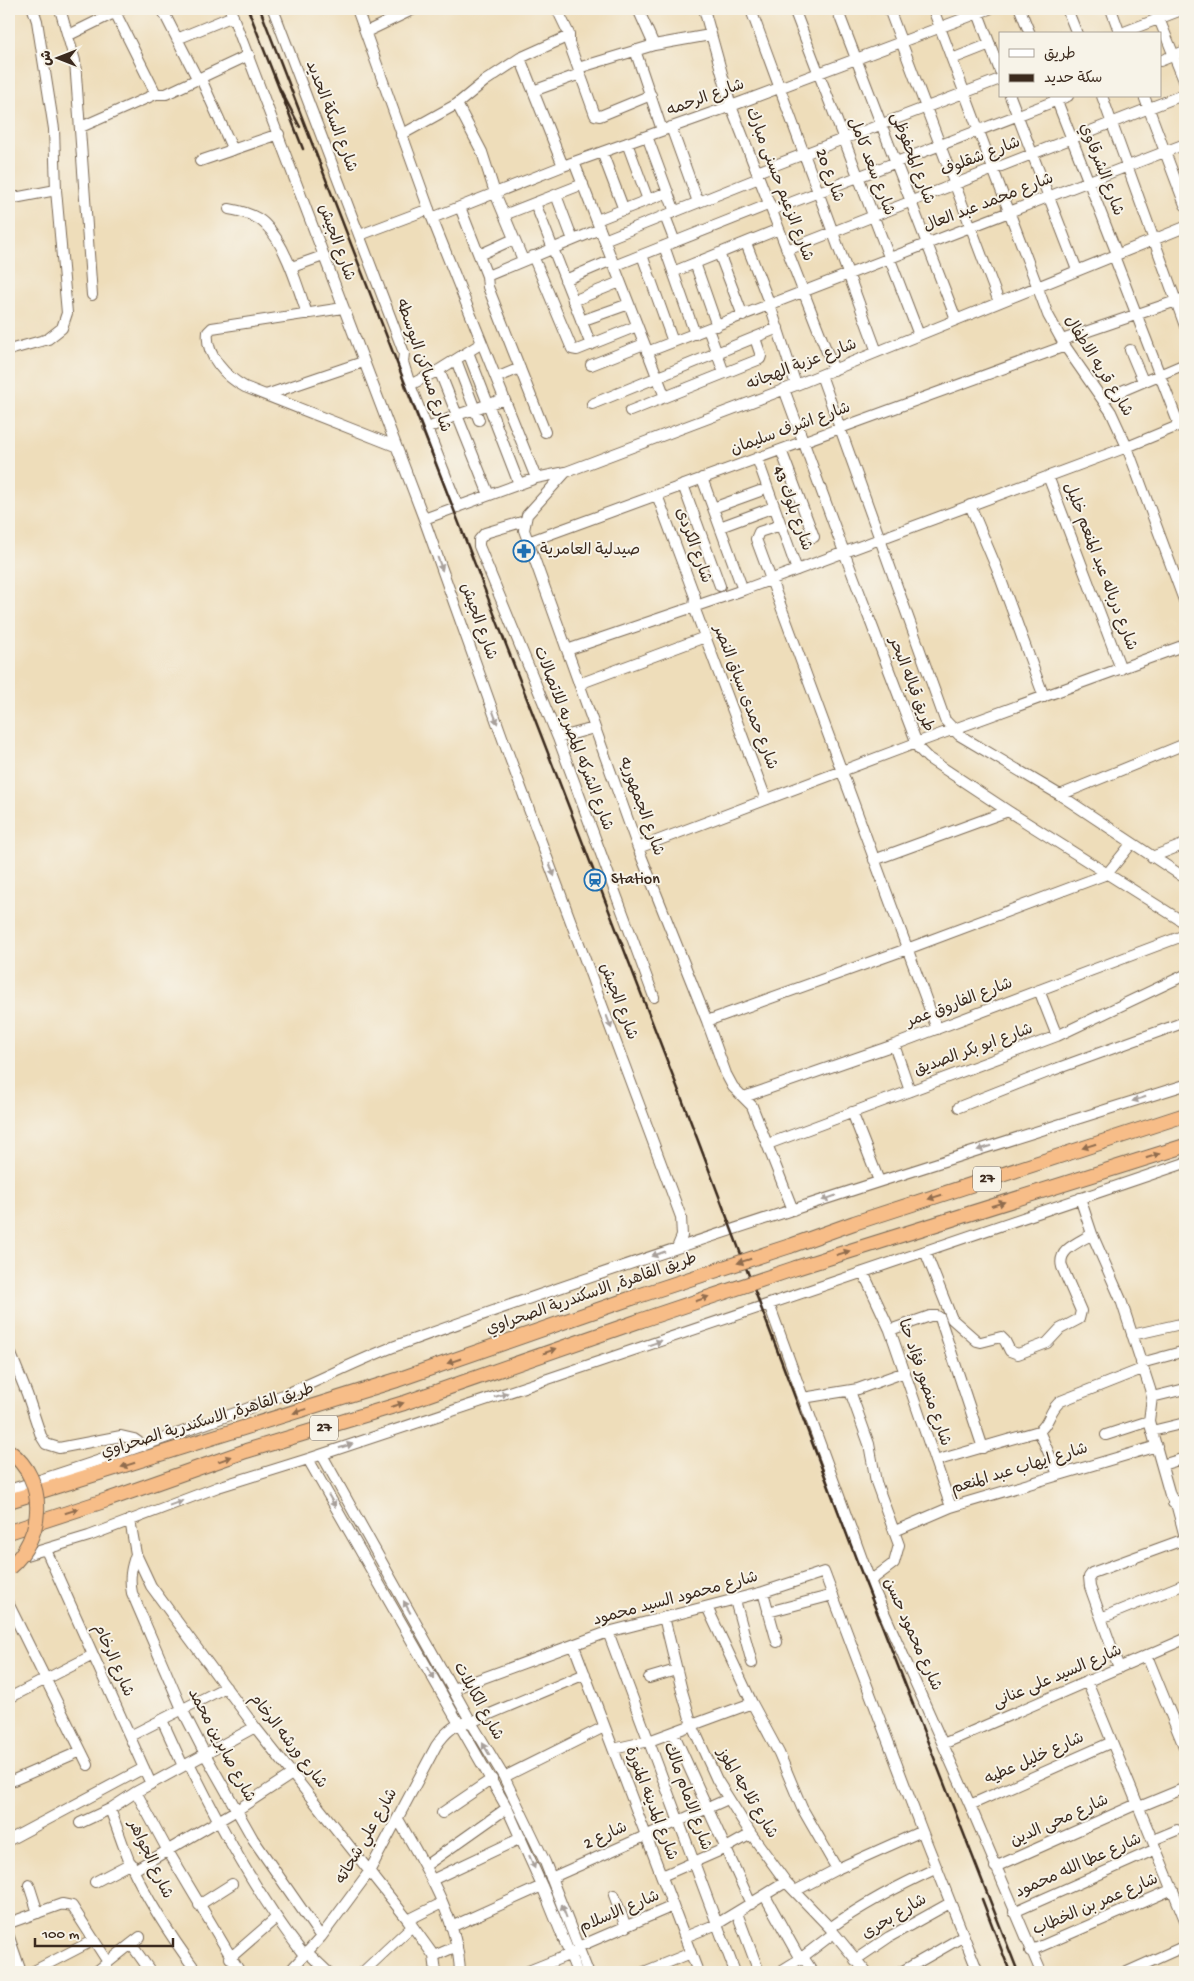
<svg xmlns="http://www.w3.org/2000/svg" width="1194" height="1981" font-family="'Gochi Hand','Playpen Sans Arabic',sans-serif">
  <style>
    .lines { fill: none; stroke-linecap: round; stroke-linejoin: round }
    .minor-casing { stroke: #7a6955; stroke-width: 12 }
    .highway-casing { stroke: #7a6955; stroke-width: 16 }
    .minor { stroke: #fff; stroke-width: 10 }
    .highway { stroke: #f7bd88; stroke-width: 14 }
    .rail { stroke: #3b2a1e; stroke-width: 2.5 }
    .highway-bridge-casing { stroke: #7a6955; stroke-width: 16; stroke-linecap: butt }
    .highway-bridge { stroke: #f7bd88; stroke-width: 14 }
    .oneway { fill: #a79f9a }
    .oneway2 { fill: #906c4e }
    .labels { text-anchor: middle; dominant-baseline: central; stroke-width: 4; stroke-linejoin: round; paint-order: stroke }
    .shield { fill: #f7f3e8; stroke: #73665b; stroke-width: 1 }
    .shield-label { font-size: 15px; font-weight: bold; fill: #3b2a1e }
    .street-label { font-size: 16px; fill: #3b2a1e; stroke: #f7f3e8 }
    .poi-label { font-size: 16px; fill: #3b2a1e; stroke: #f7f3e8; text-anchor: start }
  </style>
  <rect width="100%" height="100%" fill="#f7f3e8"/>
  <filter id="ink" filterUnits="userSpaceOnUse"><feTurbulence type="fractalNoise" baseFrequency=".02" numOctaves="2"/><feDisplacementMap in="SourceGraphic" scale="10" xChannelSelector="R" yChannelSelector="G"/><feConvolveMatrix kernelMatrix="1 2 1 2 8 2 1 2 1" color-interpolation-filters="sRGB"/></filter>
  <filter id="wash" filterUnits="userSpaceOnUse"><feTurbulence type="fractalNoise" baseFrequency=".0096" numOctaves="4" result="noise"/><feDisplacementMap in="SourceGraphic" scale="20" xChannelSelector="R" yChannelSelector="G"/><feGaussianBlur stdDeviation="1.12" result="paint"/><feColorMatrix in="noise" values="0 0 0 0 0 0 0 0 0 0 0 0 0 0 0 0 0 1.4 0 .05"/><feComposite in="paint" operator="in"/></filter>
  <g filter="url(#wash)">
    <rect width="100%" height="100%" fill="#eeddba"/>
  </g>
  <g filter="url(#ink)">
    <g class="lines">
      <g class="minor-casing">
        <path id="minor" d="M60,9L75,61L92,295
          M162,9L198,80
          M230,9L424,519L505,745L681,1217L682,1236L677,1248
          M273,9L404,353L403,362L410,385L458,507
          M357,9L432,218L536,478
          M557,9L569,34V43L595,115L600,116L651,95
          M638,9L654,45
          M704,9L731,106L834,370
          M794,9L919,335
          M837,9L956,319
          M889,9L999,302
          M933,9L1048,315L1065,346L1111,412L1127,447L1185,603
          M1020,9L1030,34
          M1067,9L1077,34
          M1111,9L1120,34
          M1155,9L1185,83
          M751,10L877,352
          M115,12L156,94
          M978,13L1000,71
          M366,32L414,9
          M1119,34L1184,9
          M69,35L122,9
          M177,39L233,16
          M635,50L662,130
          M520,58L563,166
          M952,59L990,44
          M1160,61L1185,51
          M578,68L654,45L710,35
          M201,79L233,150
          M533,91L580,74
          M1010,96L1077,270
          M1055,96L1117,254
          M1102,96L1185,326
          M1144,96L1185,205
          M457,104L482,152L495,193L523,260
          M81,127L156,94H166L249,55
          M671,127L698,202
          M401,135L457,104L485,81L520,58L569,36
          M647,136L675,212
          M627,143L648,200
          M602,152L624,210
          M200,161L279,134
          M574,162L665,397
          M757,172L1000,79
          M556,195L573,240
          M9,199L56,190
          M535,203L591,345
          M460,207L487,276L488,287L545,432
          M229,209C241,211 256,215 265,224C285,243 298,287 307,314
          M772,210L1068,96
          M504,215L583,184
          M665,216L675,242
          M432,218L563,166L731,106L989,9
          M597,220L668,192
          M360,235L429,209
          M604,240L759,178
          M746,243L770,305L796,385
          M664,246L695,334
          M787,250L1185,94
          M719,253L743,316
          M479,255L514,239
          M642,255L673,342
          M533,256L572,349L577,350L637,326
          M1114,256L1179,425
          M695,263L717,326
          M614,266L770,204
          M292,267L323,256
          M673,272L779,229
          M487,276L600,229
          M565,280L612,260
          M573,301L620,282
          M343,308L212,328L208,332C205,355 226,377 245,387L395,446
          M581,321L629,304
          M708,329L724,373
          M1062,340L1185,298
          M9,350L48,339L62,328L67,313L56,190L54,129L37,21L33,9
          M1130,350L1143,381
          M468,352L519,484
          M647,352L1185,144
          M456,360L479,420
          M591,365L644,344
          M439,370L489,495
          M821,375L945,720L959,735L1060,795L1185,878
          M496,378L520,368
          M410,385L439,370L482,343
          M784,389L844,552L919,749L928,758L1008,811L1185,923
          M266,395L363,362
          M1103,399L1185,364
          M592,404L778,328
          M630,411L760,359L761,356L755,338
          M426,429L457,415L504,399
          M781,450L814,537
          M757,458L797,570
          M565,473L527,515L524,530L638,848L707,1021L726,1074L733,1087L752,1106L793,1210
          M1048,476L1121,669
          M702,478L743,590
          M683,485L720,586
          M657,495L695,597L694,607L766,799
          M970,505L997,569L1044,697
          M713,508L760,491
          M424,519L536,478L566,472L796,385L1185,227
          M525,521L485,533L479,540V546L558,738L654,997
          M781,525L759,532L756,539L937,1029
          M720,527L774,507
          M528,542L1065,346
          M567,650L743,590L1127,447L1185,423
          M579,684L705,637
          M558,738L594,728
          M1060,795L1185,744
          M638,848L916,743L1185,645
          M1152,857L1185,844
          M874,860L1008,811
          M1039,990L1057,1036
          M707,1021L907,949L1107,874L1132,843
          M894,1045L910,1091
          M744,1097L894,1045L1185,935
          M959,1107L1053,1070L1185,1022
          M852,1112L879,1181
          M768,1144L1057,1036L1185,975
          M1080,1198L1092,1234L1121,1300L1150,1389L1152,1397L1149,1421L1170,1495L1177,1507L1185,1537
          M925,1251L952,1319L977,1341L981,1342L1001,1337L1005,1341L1010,1351L1018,1354L1047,1343L1060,1329L1079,1319L1081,1311L1062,1267C1057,1249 1080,1242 1092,1234
          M863,1272L890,1330L951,1507
          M769,1304L870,1581L970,1805L1041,1972
          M890,1330L930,1316H937L940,1318L983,1448
          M1132,1335L1185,1323
          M9,1349L27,1394L41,1436L46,1444L59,1448L121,1436L134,1439L144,1446
          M1141,1363L1185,1351
          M850,1391L869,1444L876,1482L899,1545L894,1563L870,1581
          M1152,1397L1185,1389
          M803,1398L858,1389L905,1372
          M1039,1431L1058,1474
          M1152,1431L1185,1423
          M1106,1435L1149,1421
          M322,1455L471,1722L504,1777L545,1862L588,1972
          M308,1459L507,1808L542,1886L577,1972
          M935,1461L1039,1431C1050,1424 1049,1409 1061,1401L1142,1369
          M1162,1465L1185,1458
          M9,1490C102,1460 195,1429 286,1394C325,1378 362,1358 401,1344C660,1250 923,1167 1185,1085
          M1173,1503L1185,1499
          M130,1520L136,1554L151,1586L255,1727L408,1920L434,1956L436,1972
          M895,1531L951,1507L1157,1446
          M46,1550L151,1784
          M136,1554C131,1568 129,1578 132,1593L182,1709L205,1754L253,1839L321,1937
          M16,1558L89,1536L218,1487L308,1459L539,1382L1185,1163
          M763,1592L777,1642
          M735,1600L752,1663
          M9,1605L88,1765
          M707,1607L752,1703L779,1753L802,1808L837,1869
          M768,1612L833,1595
          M664,1617L682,1691L692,1725L717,1780L751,1834L786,1882L830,1928L866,1972
          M1101,1618L1185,1584
          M608,1632L735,1972
          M574,1646L698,1972
          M1147,1656L1185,1749
          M1119,1668L1090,1587L1089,1577L1092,1573L1185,1539
          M649,1678L676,1670
          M1087,1681L1185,1920
          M453,1689L608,1632L763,1592L824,1572L922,1831L978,1972
          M9,1698L93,1655
          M162,1720L183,1766
          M673,1732L751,1904
          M130,1736L226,1687
          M943,1744L1185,1639
          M613,1749L649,1741L752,1703
          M189,1763C222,1830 258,1896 304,1955
          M504,1777L604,1727
          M9,1782L81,1751
          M136,1792L168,1851L240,1972
          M970,1805L1112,1742
          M1139,1807L1185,1788
          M110,1809C117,1827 123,1846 130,1863C148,1902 172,1938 197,1972
          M442,1813L492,1779
          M398,1819C424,1865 458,1918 460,1972
          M80,1823L110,1809L136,1792L255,1727
          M9,1840L144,1768
          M1153,1840L1177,1830
          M425,1866L507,1808
          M995,1867L1137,1804
          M134,1870L237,1810L292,1774
          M662,1876L726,1848L751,1834
          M551,1878L728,1799
          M432,1880L521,1838
          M95,1882L131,1863
          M29,1885L38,1913
          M795,1891L837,1869L922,1831
          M614,1895L626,1927
          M765,1896L800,1959
          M199,1905L232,1884
          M1014,1912L1156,1849
          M737,1913L759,1972
          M408,1920L442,1903
          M9,1923L62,1904L72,1906L108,1962
          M451,1927L542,1886
          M830,1928C865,1903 898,1886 937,1868
          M9,1937L21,1972
          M140,1937L131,1944L151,1972
          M685,1937L717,1924L786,1882
          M578,1947L673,1906
          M1030,1951L1173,1889
          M307,1952L328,1972
          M434,1956L457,1946
          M803,1957L813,1972
          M230,1958L276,1918
          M855,1960L889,1937L950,1903
          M32,1972L94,1940
          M96,1972L131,1944
          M289,1972L321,1937L369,1872L436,1746C444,1734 455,1721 471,1722L585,1674
          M363,1972L412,1926
          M526,1972L576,1952
          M644,1972L691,1953
          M779,1972L800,1959L834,1933
          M901,1972L964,1936
          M1127,1972L1185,1946"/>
      </g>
      <g class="highway-casing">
        <path id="highway" d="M790,1246L854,1223L1185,1115
          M796,1268L1185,1146
          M9,1501L397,1380L632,1298
          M9,1532L107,1500L246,1451L404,1403L639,1321"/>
      </g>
      <use href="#minor" class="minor"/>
      <use href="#highway" class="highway"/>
      <path class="rail" d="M248,9L277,83
        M260,9L697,1138L858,1564L1018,1972
        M300,127L277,83L303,149
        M982,1899L1010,1972"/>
      <g class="highway-bridge-casing">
        <path id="highway-bridge" d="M632,1298L790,1246
          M639,1321L796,1268
          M9,1451C49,1481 44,1538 9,1568"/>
      </g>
      <use href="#highway-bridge" class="highway-bridge"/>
    </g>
    <defs><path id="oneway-solid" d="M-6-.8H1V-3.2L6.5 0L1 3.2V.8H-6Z" transform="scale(1.25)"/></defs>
    <g class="oneway">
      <use href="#oneway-solid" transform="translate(440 564) rotate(70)"/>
      <use href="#oneway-solid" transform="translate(495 717) rotate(70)"/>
      <use href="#oneway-solid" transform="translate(552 870) rotate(69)"/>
      <use href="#oneway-solid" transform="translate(609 1022) rotate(69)"/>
      <use href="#oneway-solid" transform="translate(1139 1099) rotate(163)"/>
      <use href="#oneway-solid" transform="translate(984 1148) rotate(163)"/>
      <use href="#oneway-solid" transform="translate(829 1198) rotate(161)"/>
      <use href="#oneway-solid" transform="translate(658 1254) rotate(161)"/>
      <use href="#oneway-solid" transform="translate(655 1343) rotate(-19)"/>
      <use href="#oneway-solid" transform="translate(501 1395) rotate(-18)"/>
      <use href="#oneway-solid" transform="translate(346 1446) rotate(-18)"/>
      <use href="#oneway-solid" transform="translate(332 1501) rotate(60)"/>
      <use href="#oneway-solid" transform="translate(176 1503) rotate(-20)"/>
      <use href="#oneway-solid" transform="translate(407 1607) rotate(-119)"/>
      <use href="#oneway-solid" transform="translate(431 1673) rotate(60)"/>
      <use href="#oneway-solid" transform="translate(486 1749) rotate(-120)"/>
      <use href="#oneway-solid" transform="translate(532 1862) rotate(67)"/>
      <use href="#oneway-solid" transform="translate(564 1911) rotate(-111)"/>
    </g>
    <g class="oneway2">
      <use href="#oneway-solid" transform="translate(1089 1146) rotate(162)"/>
      <use href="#oneway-solid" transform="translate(1153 1156) rotate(-17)"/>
      <use href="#oneway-solid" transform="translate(935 1197) rotate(162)"/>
      <use href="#oneway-solid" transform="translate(998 1204) rotate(-17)"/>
      <use href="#oneway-solid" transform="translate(843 1253) rotate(-17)"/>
      <use href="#oneway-solid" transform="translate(744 1261) rotate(162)"/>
      <use href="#oneway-solid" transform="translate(702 1299) rotate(-19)"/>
      <use href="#oneway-solid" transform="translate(550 1351) rotate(-19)"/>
      <use href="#oneway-solid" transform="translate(454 1361) rotate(161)"/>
      <use href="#oneway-solid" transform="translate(397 1405) rotate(-17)"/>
      <use href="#oneway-solid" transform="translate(300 1411) rotate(163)"/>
      <use href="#oneway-solid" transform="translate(225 1459) rotate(-20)"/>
      <use href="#oneway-solid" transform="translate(128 1465) rotate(162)"/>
      <use href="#oneway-solid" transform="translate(72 1511) rotate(-17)"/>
    </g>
  </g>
  <defs>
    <g id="pharmacy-ring" transform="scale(1.125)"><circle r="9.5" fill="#f7f3e8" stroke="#1f6fb2" stroke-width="1.5"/><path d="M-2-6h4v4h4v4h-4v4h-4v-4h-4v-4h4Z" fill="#1f6fb2"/></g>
    <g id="station-ring" transform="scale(1.125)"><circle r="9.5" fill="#f7f3e8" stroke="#1f6fb2" stroke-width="1.5"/><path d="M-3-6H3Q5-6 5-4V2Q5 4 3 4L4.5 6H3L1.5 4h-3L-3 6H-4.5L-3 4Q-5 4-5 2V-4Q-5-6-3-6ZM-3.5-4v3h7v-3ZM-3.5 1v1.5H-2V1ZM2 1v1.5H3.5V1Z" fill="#1f6fb2"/></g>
  </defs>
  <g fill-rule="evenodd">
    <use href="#pharmacy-ring" x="524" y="551"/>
    <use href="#station-ring" x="595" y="880"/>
  </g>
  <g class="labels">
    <g class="shield">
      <rect x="973" y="1166.5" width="28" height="25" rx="4"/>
      <rect x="310" y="1415.5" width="28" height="25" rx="4"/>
    </g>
    <g class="shield-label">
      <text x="987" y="1179">27</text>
      <text x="324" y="1428">27</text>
    </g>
    <g class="street-label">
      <text transform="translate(706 99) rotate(-20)">شارع الرحمه</text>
      <text transform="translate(330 117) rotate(69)">شارع السكة الحديد</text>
      <text transform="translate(981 158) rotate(-21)">شارع شقلوف</text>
      <text transform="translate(911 159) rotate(69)">شارع المحفوظى</text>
      <text transform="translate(870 167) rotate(69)">شارع سعد كامل</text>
      <text transform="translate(1100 170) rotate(69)">شارع الشرقاوي</text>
      <text transform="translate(828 176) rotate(70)">شارع 20</text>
      <text transform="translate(778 185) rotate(69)">شارع الزعيم حسنى مبارك</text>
      <text transform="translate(989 204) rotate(-21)">شارع محمد عبد العال</text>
      <text transform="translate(335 243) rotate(70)">شارع الجيش</text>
      <text transform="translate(422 366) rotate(71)">شارع مساكن البوسطه</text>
      <text transform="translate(802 366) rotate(-21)">شارع عزبة الهجانه</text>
      <text transform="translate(1097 367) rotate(58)">شارع قريه الاطفال</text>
      <text transform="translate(791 430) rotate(-20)">شارع اشرف سليمان</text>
      <text transform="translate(791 509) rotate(70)">شارع بلوك 43</text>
      <text transform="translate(692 546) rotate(70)">شارع الكردى</text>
      <text transform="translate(1099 567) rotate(69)">شارع درباله عبد المنعم خليل</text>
      <text transform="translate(477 622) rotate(70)">شارع الجيش</text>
      <text transform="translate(910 685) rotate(69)">طريق قباله البحر</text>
      <text transform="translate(744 698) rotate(69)">شارع حمدى سباق النصر</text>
      <text transform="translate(572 739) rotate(69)">شارع الشركه المصريه للاتصالات</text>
      <text transform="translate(640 807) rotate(70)">شارع الجمهوريه</text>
      <text transform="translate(617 1002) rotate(69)">شارع الجيش</text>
      <text transform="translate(960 1004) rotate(-21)">شارع الفاروق عمر</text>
      <text transform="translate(974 1051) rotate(-20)">شارع ابو بكر الصديق</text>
      <text transform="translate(592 1295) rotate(-19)">طريق القاهرة, الاسكندرية الصحراوي</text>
      <text transform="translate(923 1383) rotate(71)">شارع منصور فؤاد حنا</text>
      <text transform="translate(208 1422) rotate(-17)">طريق القاهرة, الاسكندرية الصحراوي</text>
      <text transform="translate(1020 1470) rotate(-17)">شارع ايهاب عبد المنعم</text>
      <text transform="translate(676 1600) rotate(-15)">شارع محمود السيد محمود</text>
      <text transform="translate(911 1635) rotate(66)">شارع محمود حسن</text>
      <text transform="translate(112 1661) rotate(66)">شارع الرخام</text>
      <text transform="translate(1058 1678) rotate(-23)">شارع السيد على عنانى</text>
      <text transform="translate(477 1702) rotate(61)">شارع الكابلات</text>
      <text transform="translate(287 1742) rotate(52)">شارع ورشه الرخام</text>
      <text transform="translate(220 1746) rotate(62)">شارع صابرين محمد</text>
      <text transform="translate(1035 1760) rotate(-24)">شارع خليل عطيه</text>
      <text transform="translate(746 1794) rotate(59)">شارع ثلاجه الموز</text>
      <text transform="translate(686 1797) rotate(70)">شارع الامام مالك</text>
      <text transform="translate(650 1804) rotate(69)">شارع المدينه المنورة</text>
      <text transform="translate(1060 1822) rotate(-24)">شارع محى الدين</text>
      <text transform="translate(368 1837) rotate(-60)">شارع علي شحاته</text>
      <text transform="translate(606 1837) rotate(-24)">شارع 2</text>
      <text transform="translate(149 1860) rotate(65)">شارع الجواهر</text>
      <text transform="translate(1079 1867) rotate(-24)">شارع عطا الله محمود</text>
      <text transform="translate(1096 1906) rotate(-23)">شارع عمر بن الخطاب</text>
      <text transform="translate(620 1913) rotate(-23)">شارع الاسلام</text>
      <text transform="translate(895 1918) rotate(-31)">شارع بحرى</text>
    </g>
    <g class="poi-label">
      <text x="540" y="551">صيدلية العامرية</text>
      <text x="611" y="880">Station</text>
    </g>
  </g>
  <rect width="1194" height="1981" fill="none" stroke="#f7f3e8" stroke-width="30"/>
  <rect x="999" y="32" width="162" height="65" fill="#f7f3e8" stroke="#aca397"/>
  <rect x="1009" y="49" width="25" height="8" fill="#ffffff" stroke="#aca397"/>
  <text x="1044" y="58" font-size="15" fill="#3b2a1e">طريق</text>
  <rect x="1009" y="74" width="25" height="8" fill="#3b2a1e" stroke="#aca397"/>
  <text x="1044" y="82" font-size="15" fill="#3b2a1e">سكة حديد</text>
  <g transform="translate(58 58) rotate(270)" stroke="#f7f3e8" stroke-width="4" paint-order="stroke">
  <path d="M0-4L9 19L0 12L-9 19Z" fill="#3b2a1e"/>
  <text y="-8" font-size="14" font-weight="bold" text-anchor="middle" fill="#3b2a1e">ش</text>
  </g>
  <path d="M35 1938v8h138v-8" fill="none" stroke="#3b2a1e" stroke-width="2.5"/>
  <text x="42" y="1938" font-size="15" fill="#3b2a1e" stroke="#f7f3e8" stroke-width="4" paint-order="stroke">100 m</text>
</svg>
